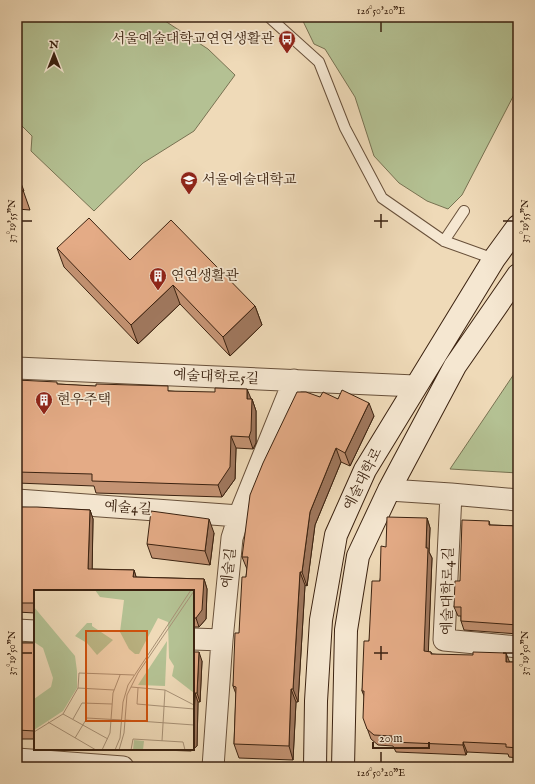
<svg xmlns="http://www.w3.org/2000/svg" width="535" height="784" font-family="'IM FELL English','Noto Serif KR',serif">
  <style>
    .green { fill: #b4c193; stroke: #787252 }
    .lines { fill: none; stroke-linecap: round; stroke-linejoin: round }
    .lane-casing { stroke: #68503a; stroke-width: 12 }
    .street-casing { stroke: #68503a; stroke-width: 23 }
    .secondary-casing { stroke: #3b2210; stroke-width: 24 }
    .lane { stroke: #f5e7d1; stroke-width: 10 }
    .street { stroke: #f5e7d1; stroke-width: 21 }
    .secondary { stroke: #f5e7d1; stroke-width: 22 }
    .wall { fill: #c49373; stroke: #3b2210 }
    .shaded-wall { fill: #a0785e; stroke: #3b2210 }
    .building { fill: #e4ab86; stroke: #3b2210 }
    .ticks { fill: none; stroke: #3b2210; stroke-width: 1.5 }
    .labels { text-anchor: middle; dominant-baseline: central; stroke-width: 3.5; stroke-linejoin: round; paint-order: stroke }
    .poi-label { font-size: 14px; fill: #3b2210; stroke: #f5e7d1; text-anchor: start }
    .street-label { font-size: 14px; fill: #3b2210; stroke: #f5e7d1 }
    .inset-road { fill: none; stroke: #a79075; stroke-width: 1 }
    .view { fill: #ce510d; fill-opacity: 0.15; stroke: #ce510d; stroke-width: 2 }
    .inset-edge { fill: none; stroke: #3b2210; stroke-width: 2 }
    .neatline { fill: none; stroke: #3b2210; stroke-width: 1.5 }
    .ticks-label { font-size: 10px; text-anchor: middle; fill: #3b2210 }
  </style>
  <rect width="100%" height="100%" fill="#efdab8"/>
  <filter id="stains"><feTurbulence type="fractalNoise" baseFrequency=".005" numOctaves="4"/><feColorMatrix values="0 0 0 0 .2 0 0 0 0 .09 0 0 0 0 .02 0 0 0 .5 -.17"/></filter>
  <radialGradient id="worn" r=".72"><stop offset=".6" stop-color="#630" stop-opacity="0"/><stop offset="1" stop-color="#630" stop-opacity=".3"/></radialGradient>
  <path class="green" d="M17,17H159L208,49L235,75L194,131L143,163L94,211L31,151L32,136L17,121Z
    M301,17H518V87L462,195L448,209L427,201L399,183L374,156L355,97L325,49L314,44Z
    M518,368V473L450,469Z"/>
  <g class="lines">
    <g class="lane-casing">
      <path id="lane" d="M269,17L319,62L345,128L382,198L444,241L494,259
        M444,241L464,211"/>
    </g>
    <g class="street-casing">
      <path id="street" d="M17,368L415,386
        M389,490L451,494L518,500
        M451,494L444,640L518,647
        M17,500L239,516
        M17,630L35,631
        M193,639L222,640
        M17,759L123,767
        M213,767L222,640L232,538L239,516L294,380"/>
    </g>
    <g class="secondary-casing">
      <path id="secondary" d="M315,767L316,701L321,620L336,535L365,470L494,259L518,226
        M343,767L346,630L358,556L389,490L455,366L518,275"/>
    </g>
    <use href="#lane" class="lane"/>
    <use href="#street" class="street"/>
    <use href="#secondary" class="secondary"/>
  </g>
  <path class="wall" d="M17,173L30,210L17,209Z
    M57,248L130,260L255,306L262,325L230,356L180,304L138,344L64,267Z
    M17,377L18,380L58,384L170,391L252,399L256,411V443L253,449L236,448L235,479L222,497L96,493L94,486L17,483Z
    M320,397L338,399L374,416L350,466L341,462L315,525L307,586L305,585L298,702H296L293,760L239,758L234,744L236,694L233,686L247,569L242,557Z
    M17,507L90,510L93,519L92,569L134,570L136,577L204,579L207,589L206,619L199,627H193V591H35V613L17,612Z
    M427,518L430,528L429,552L432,558L428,652H431L432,654L509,662H518V758L509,757L508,754L467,752L466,755L396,752L393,746L378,745L371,739L367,728L364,696L362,691L369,641L386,547Z
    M489,521L490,525L518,526V634L464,630L461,621V616H458L454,607L460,581Z
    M214,533L210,565L152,558L147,544Z
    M17,643H35V739H17Z
    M193,652L202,661L200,702H198L197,746L191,751L161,750V749H193Z"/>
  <path class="shaded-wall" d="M173,285L180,304L138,344L131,325Z
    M255,306L262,325L230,356L223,337Z
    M247,389L252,401L247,399Z
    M252,399L256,411V443L253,449L249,437Z
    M369,403L374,416L350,466L345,453Z
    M231,436L236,448L235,479L222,497L218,485Z
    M336,448L341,462L315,525L307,586L302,572L310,512Z
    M90,510L93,519L92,578L88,569Z
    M427,518L430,528L429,552L432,558L428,661L424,651L426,548Z
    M209,519L214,533L210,565L205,551Z
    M134,570L137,580L133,577Z
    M300,572L305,585L298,702L293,689Z
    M204,579L207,589L206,619L199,627L196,618Z
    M199,652L202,661L200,702L197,693Z
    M506,653L510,663L506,662Z
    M291,689L296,702L293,760L289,746Z
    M195,693L198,702L197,746L191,751L190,749H193Z
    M463,742L467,752L466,755L463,745Z"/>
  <path class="building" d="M17,173L24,191L17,190Z
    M89,218L130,260L171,220L255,306L223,337L173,285L131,325L57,248Z
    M17,380L57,382V384L96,386V384L168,386V391L215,392V388L247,389V399H252L251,431L249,437L231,436L230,467L218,485L92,481V474L17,472Z
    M342,390L369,403L345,453L336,448L310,512L302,572H300L293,689H291L289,746L234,744L236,687L233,686L235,633H239L242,577H246L248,557H242L250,495L263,463L297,392H306L320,397L323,392L338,399Z
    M17,507H37L90,510L88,569L134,570L133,577L204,579L202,610L196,618H193V591H35V605V603H17Z
    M151,511L209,519L205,551L147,544Z
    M387,517L427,518L426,548H428L424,651L431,652V654L473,655V652L506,653V662H518V748L506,747V744L463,742V745L392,742V736L374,735L367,729L363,718L364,691H362L364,641H369L372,581H380L381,546L386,547Z
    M462,520L489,521V525L518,526V625L461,621V607H454L455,581H460Z
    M17,643H35V731L17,730Z
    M193,652H199L197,693H195L193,737Z
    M45,764L51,767H43Z"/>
  <path class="ticks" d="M381,22V32M381,214V228M22,221H32M374,221H388M503,221H513M381,646V660M22,653H32M374,653H388M503,653H513M381,752V762"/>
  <defs>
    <g id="bus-pin" transform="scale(0.9)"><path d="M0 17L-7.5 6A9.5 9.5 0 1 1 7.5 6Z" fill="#8f2418" stroke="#f5e7d1"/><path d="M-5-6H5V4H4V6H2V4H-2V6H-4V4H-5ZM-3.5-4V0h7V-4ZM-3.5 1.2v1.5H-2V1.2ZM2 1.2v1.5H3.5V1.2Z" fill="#fff"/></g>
    <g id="university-pin" transform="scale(0.9)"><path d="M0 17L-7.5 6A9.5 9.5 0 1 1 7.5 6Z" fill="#8f2418" stroke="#f5e7d1"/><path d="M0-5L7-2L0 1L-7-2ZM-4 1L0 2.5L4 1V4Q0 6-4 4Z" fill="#fff"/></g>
    <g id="building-pin" transform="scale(0.9)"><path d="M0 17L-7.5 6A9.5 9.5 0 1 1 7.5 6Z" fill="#8f2418" stroke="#f5e7d1"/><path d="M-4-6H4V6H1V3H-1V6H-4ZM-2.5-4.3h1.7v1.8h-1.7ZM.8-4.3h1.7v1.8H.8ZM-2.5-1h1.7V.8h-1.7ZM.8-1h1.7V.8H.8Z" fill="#fff"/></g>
  </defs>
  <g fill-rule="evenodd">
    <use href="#bus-pin" x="287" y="39"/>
    <use href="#university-pin" x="189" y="180"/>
    <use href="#building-pin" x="158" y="276"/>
    <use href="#building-pin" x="44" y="400"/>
  </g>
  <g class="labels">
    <g class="poi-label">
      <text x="274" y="39" text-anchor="end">서울예술대학교연연생활관</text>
      <text x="202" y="180">서울예술대학교</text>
      <text x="171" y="276">연연생활관</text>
      <text x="57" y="400">현우주택</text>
    </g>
    <g class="street-label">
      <text transform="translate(216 377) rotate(3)">예술대학로5길</text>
      <text transform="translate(363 479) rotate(-63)">예술대학로</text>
      <text transform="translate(128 508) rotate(4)">예술4길</text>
      <text transform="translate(229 568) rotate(-84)">예술길</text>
      <text transform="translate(448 591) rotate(-89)">예술대학로4길</text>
    </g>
  </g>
  <g transform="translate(34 590)">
    <rect width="160" height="160" fill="#efdab8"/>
    <path d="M61,0H160V103L138,86L140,76L135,68L134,32L124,28L105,64H101L95,59L86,42L90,10L66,7ZM0,17L41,66L43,81V98L29,121L0,140V109L17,97L19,88L9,58L0,52ZM53,33H58V36L79,50L63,65L53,53L41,46ZM133,51L131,96L104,95ZM100,150L110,151L109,160H99Z" fill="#b4c193"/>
    <path class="inset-road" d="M97,97L131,100L160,115M44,98L80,100M104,98L103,114L160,119M29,124L74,149M39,129L48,113L78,114M91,130L160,135M14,132L62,160M0,142L29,124L44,98L45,83L100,85M41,148L53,128L88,130M128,151L131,100M68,160L76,143L79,103L86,85M81,160L86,148L89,112L94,95L157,0M85,160L90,143L93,105L104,83L160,1M97,160L99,149L149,152L151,160"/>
    <path class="view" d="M52,41H113V131H52Z"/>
    <rect width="160" height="160" class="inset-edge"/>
  </g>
  <rect width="535" height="784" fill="none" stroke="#efdab8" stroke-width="44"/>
  <g transform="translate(54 54)" stroke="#f5e7d1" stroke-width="3" paint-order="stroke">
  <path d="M0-3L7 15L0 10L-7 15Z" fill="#3b2210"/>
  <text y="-6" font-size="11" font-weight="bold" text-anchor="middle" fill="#3b2210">N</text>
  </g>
  <path d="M373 742v6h56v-6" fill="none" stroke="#3b2210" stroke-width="2"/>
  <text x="379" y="742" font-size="12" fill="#3b2210" stroke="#f5e7d1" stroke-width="3" paint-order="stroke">20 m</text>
  <rect x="22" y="22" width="491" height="740" class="neatline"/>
  <g class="ticks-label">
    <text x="381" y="14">126°50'20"E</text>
    <text transform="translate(11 221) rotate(-90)" y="4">37°19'55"N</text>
    <text transform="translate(524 221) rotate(-90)" y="4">37°19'55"N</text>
    <text transform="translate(11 653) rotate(-90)" y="4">37°19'50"N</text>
    <text transform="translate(524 653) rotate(-90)" y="4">37°19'50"N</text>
    <text x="381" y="776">126°50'20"E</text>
  </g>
  <rect width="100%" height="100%" filter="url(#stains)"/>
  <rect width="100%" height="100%" fill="url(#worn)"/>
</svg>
